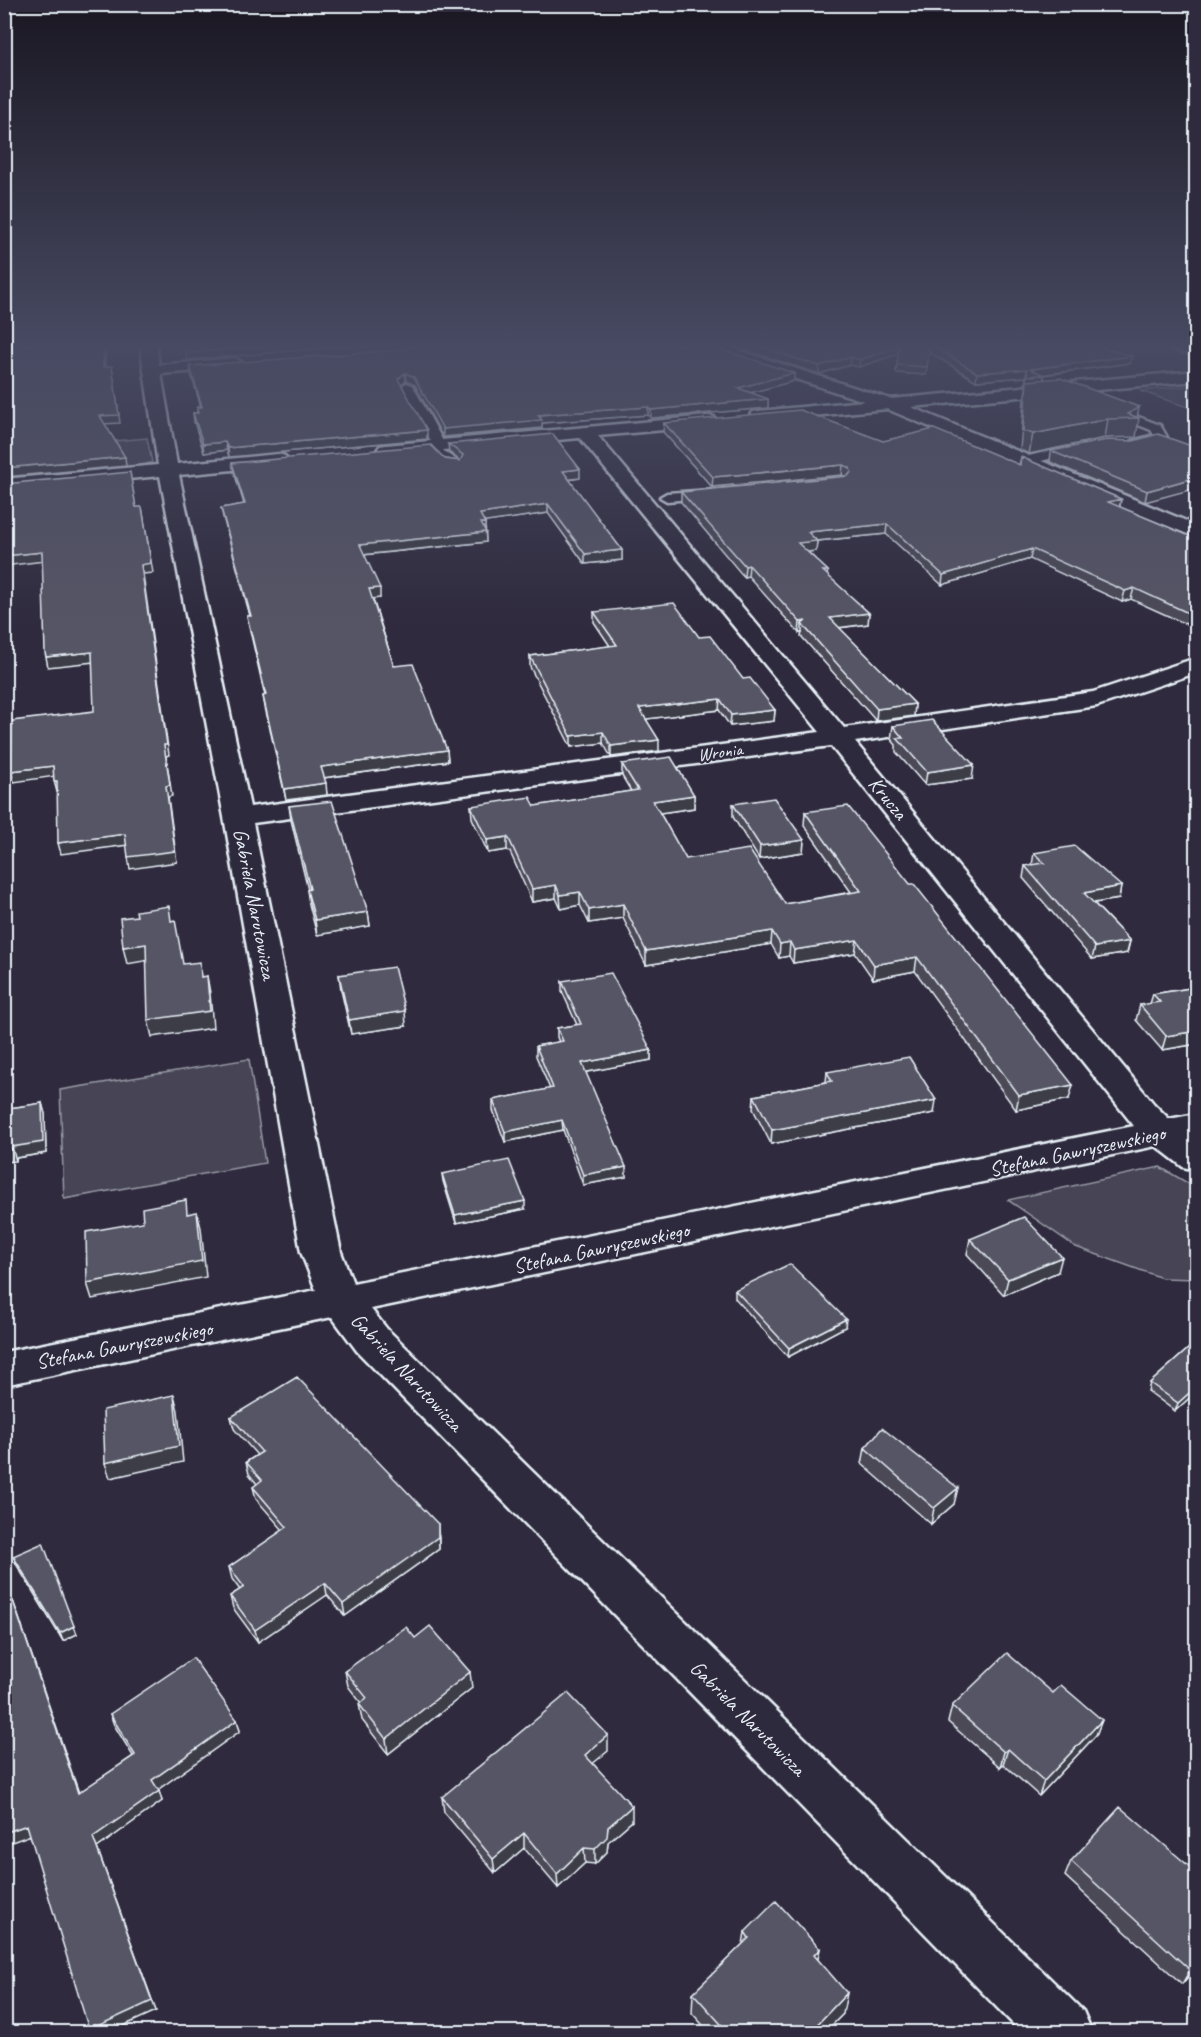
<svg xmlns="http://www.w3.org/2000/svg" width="1201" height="2037" font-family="Caveat,sans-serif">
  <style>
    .green { fill: #464455; stroke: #979aa6; stroke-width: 1.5 }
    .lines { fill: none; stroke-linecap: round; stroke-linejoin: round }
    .lane-casing { stroke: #e8f1f8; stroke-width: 5 }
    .street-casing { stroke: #e8f1f8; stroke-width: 5 }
    .lane { fill: #2f2a3d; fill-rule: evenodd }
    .street { fill: #2f2a3d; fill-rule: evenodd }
    .wall { fill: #4b4957; stroke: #e8f1f8; stroke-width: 1.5 }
    .shaded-wall { fill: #3d3c47; stroke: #e8f1f8; stroke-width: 1.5 }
    .building { fill: #575565; stroke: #e8f1f8; stroke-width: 1.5 }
    .labels { text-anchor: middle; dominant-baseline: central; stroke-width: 4.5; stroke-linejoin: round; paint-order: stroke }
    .far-street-label { font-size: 18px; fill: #e8f1f8; stroke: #2f2a3d }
    .street-label { font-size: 21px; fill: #e8f1f8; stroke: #2f2a3d }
  </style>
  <rect width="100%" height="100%" fill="#2f2a3d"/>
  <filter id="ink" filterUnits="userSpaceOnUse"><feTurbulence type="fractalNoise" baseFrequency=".0167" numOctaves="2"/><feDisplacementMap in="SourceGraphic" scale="12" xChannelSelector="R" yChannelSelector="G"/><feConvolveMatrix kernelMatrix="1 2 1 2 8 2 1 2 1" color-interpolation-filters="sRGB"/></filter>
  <g filter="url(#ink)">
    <path class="green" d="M1196,385V410L1140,391Z
      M147,438L152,462L142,466L37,475L36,448Z
      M249,1059L265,1163L64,1199L60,1090Z
      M1160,1167L1196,1188V1279L1162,1278L1076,1247L1008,1200Z"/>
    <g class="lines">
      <g class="lane-casing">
        <path id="lane" d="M407,383L413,386L445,445L443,450C449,457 457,458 462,465L460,468C447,470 438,460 431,450L433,445L401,386Z
          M1112,407L1160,425L1167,437L1165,440L1136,448L1132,447V441L1154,435L1151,430L1108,413L1106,411Z
          M1079,444L1083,445L1085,448L1083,451L1024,465L1018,461L1020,458Z
          M710,490L717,494L715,497L667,501L660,497L667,493Z"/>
      </g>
      <g class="street-casing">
        <path id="street" d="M140,344H156L159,365L235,358L243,363L235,368L161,374L177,464L278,454L285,456L287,460L285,464L278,466L179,475L250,807L820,732L580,438L386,455L380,454L377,450L380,446L386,445L708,416L714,417L717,421L714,425L708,426L598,436L844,728L1093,692L1196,658V673L1097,706L855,742L1154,1104L1169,1119L1196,1114V1138H1194L1196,1140V1170L1183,1167L1156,1146L371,1309L387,1329L1083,2011L1092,2032H1021L357,1351L332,1317L4,1385V1352L316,1290L301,1252L224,817L160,476L4,491V479L158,465ZM831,746L1134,1126L353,1283L341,1252L253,823Z
          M694,344H719L890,399L1196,371V381L911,407L1196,525V538L887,409L759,421L753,420L750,416L753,412L759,411L864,401L697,347Z
          M1163,344L1196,346V356L1166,347Z"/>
      </g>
      <use href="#lane" class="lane"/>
      <use href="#street" class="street"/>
    </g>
    <path class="wall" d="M727,344H1090L1130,363L1044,375V379L1139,407L1137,417L1139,418L1136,437L1105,438L1029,454L1020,450L1024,399L1027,384H1025L1026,377L976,381L929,352L926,375L896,373L898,354L859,367L850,365L819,374Z
      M399,350L794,373V381L750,393L768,399V408L651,418L648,415L542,423V428L443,437L415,385L406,381L402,385L427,439L229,457L227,450L204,453L194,422L193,413H197V407H201L191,374L190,366Z
      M664,423L883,441L1019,465L1021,457L1121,499L1120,507L1197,539V629L1131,599L1122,602L1030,559L942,585L886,534L817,541L816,551L808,552L828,571L827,575L869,613L868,624L839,628L915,704L914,716L876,721L801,636L802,633H799L748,576L744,577L681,502V492L847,477L842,475L712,487L663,432Z
      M448,444L580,478L569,480L622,550V560L585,564L548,513L485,522L486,542L364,555L380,598L373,599L394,666L447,750L448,761L324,778L327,795L286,800L265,707L263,696H265L249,626L247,616H250L223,517L221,508L244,504L234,472L232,463L445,459L460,461L449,452Z
      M1197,448L1145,502L1050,462L1051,451Z
      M594,612L699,637L775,710L774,721L730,726L719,710L646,719L659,751L611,757L603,743L571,747L530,667V656L610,646L594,622Z
      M893,726L972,779L925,785L896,752V745L891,739Z
      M622,764L694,795V808L660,813L686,859L785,904L851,892L804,825L805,812L1069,1099L1016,1110L915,971L873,979L855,953L793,963L789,956L779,958L771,944L646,965L623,918L589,923L580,905L561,909L556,898L532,902L510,852L507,850L488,853L472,818L471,806H535L631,791L622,776Z
      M733,804L804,840L803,852L759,859L733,817Z
      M289,806L368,912L370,926L317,935L309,904L307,890H308L291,820Z
      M1034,853L1121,886L1119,899L1094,903L1130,941L1127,953L1092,959L1023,878L1025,866L1032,865Z
      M339,975L406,1026L351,1034L341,990Z
      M562,981L651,1050V1060L585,1072L626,1177L583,1185L563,1130L505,1142L493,1110V1100L550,1089L536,1056V1046L559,1042L557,1037V1028L577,1025L562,991Z
      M1197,987V1044L1162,1050L1136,1020L1140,1005L1150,1004L1153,994Z
      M827,1072L934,1113L771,1144L753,1109L754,1096L826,1082Z
      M42,1103L45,1114L46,1153L16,1158V1161L4,1162V1109Z
      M442,1174L525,1209L456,1223L443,1181Z
      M970,1239L1058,1272L1004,1295L967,1254Z
      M735,1290L845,1327L788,1357L735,1298Z
      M1197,1341V1391L1175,1411L1148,1391L1150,1383Z
      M231,1417L439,1536V1549L345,1616L327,1595L258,1642L233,1608L230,1596L240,1590L232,1579L229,1567L283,1530L256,1499L253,1487L257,1484L249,1474L246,1462L257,1455L234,1429Z
      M865,1448L954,1504L931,1524L862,1464Z
      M13,1556L77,1634L63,1641L16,1564Z
      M13,1601L79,1793L133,1756L114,1725L110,1714L237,1720L240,1731L158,1789L162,1801L97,1848L156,2011L30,1836L5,1796Z
      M415,1638L472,1688L388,1754L362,1720L359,1704L361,1703L348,1686L345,1671Z
      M1053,1693L1102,1720L1096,1735L1039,1796L1003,1764L1000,1767L948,1722L952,1706Z
      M608,1751L593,1763L632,1821L608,1842L607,1852L595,1864L585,1863L558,1888L524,1848L495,1873L444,1812L442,1797Z
      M1071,1861L1197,1873V1966L1182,1984L1065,1876Z
      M745,1932L843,2014L825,2032H709L692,2013L693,1993L743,1944Z"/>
    <path class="shaded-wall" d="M104,344H105L106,349L104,375L103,367Z
      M285,344H374L187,360L186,353Z
      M899,346L898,354L859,367L860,360Z
      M1132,356L1130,363L1032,376L1044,375L1043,383L1025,384L1027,376L1031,369Z
      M851,357L850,365L819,374V366Z
      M112,366L120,423L102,424L100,416Z
      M1027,369L1026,377L976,381L977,373Z
      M405,373L406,381L399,387L398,379Z
      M794,373V381L738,396V388Z
      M768,399V408L651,418V410Z
      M648,407V415L542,423V428L443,437V429L538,415Z
      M1139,407L1137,418L1128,414Z
      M1108,419L1105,438L1029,454L1033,434Z
      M427,430V439L229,457L228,448Z
      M225,442L227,450L204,453L203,444Z
      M125,457L126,466L4,477V468Z
      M843,465L842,475L712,487L713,477Z
      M580,469V478L563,480V471Z
      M1197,477V488L1145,502L1147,491Z
      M1121,499L1119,508L1108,502Z
      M548,504V513L480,523V514Z
      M142,507L153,573L143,574L169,755L166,756L172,796L168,797L177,862L130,869L128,857L166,786L141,565Z
      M481,523H485L486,542L361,555L360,545Z
      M887,524L886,534L817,541L816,551L798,553V543L808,532Z
      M1032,549L1030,559L942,585L943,575Z
      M622,550V560L585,564V554Z
      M42,552L44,561L4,566V556Z
      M749,565L748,576L744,577L745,566Z
      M380,588V598L370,599L369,589Z
      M1134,588L1131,599L1122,602L1125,591Z
      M869,613L868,624L829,629L830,618Z
      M806,621L802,624V633H799L800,622Z
      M92,652L94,662L48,667L46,657Z
      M720,699L719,710L639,720V708Z
      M915,704L914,716L876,721L877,709Z
      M775,710L774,721L730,726L731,715Z
      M603,732V743L571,747V736Z
      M659,740V751L611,757V746Z
      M447,750L448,761L322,778L321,767Z
      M974,765L972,779L925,785L927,772Z
      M53,766L56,776L14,782L11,771Z
      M54,781H57L59,792H57Z
      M326,783L327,795L286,800L284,789Z
      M694,795V808L653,814V801Z
      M125,834L128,845L61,854L58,843Z
      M507,837V850L488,853L487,840Z
      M804,840L803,852L759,859L760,846Z
      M556,885V898L532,902V889Z
      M1121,886L1119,899L1081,905L1084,893Z
      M580,892V905L561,909L560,895Z
      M623,904V918L589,923V910Z
      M368,912L370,926L317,935L315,920Z
      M772,931L771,944L646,965V951Z
      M857,940L855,953L793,963L794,950Z
      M1130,941L1127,953L1092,959L1095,947Z
      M790,942L789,956L779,958L780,944Z
      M146,944L150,960L127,964L123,947Z
      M917,957L915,971L873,979L874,965Z
      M207,976L210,993L213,1028L152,1037L148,1020Z
      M405,1011L406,1026L351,1034L349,1020Z
      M1197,1031V1044L1162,1050L1166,1036Z
      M651,1050V1060L582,1073V1063Z
      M1073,1085L1069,1099L1016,1110L1019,1095Z
      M936,1100L934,1113L771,1144L772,1130Z
      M42,1103L45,1114L46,1153L16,1158V1161L12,1147Z
      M562,1120L563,1130L505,1142V1132Z
      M626,1167V1177L583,1185V1175Z
      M525,1201V1209L456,1223L455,1215Z
      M197,1212L201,1228L206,1277L92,1299L87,1283Z
      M1062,1257L1058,1272L1004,1295L1008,1279Z
      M846,1319L845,1327L788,1357L789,1348Z
      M1197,1386V1391L1175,1411L1178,1403Z
      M174,1395L178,1411L183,1462L110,1478L105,1463Z
      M958,1488L954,1504L931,1524L934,1508Z
      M438,1524L439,1549L345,1616L343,1604Z
      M325,1583L327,1595L258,1642L255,1630Z
      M13,1601L17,1612L82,1804L78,1793Z
      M74,1626L77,1634L63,1641L60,1633Z
      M470,1672L472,1688L388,1754L386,1739Z
      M237,1720L240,1731L156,1791L152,1780Z
      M1102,1720L1096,1735L1039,1796L1044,1781Z
      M608,1735V1751L585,1770V1755Z
      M1008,1749L1003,1764L1000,1767L1004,1752Z
      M159,1791L162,1801L97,1848L156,2011L110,2032H90L89,2030L93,1837Z
      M632,1806V1821L608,1842L607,1852L595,1864V1849L608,1827Z
      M27,1825L31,1835L4,1845V1833Z
      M524,1833V1848L495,1873L493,1859Z
      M584,1848L585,1863L558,1888L557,1874Z
      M820,1949L816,1969L814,1955Z
      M1197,1961V1966L1182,1984L1190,1970Z
      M847,1993L843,2014L825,2032H810Z"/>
    <path class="building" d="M4,344H104L103,367L112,366L119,415L100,416L125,457L4,468Z
      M184,344H285L186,353Z
      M418,344H705L794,373L738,388L768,399L651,410L648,407L538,415L542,420L443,429L414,377L405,373L398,379L427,430L228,448L225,442L203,444L193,413H198L197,407H202L190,366L399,350Z
      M751,344H1090L1132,356L1031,369L1044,375L1027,376V369L977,373L930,344L927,367L897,365L899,346L860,360L851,357L819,366Z
      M1060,378L1139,407L1128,414L1139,418L1108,419L1033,434L1023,431L1027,381Z
      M800,410L883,441L934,429L1020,465L1021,457L1121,499L1108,502L1197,539V617L1134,588L1125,591L1032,549L943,575L887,524L808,532L817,541L798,543L828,571H823L869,613L830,618L915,704L877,709L802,624L806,621L800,622L749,565L745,566L681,492L848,476L851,472L850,468L843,465L713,477L664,423Z
      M553,434L580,469L563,471L622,550L585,554L548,504L480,514L485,523H481L486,532L360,545L380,588L369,589L394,666L413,664L447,750L321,767L326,783L284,789L263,696L266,695L247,616H251L221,508L245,504L232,463L431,445L445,459L460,461L463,455L448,444Z
      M1158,434L1197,448V477L1147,491L1051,451L1107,440L1133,441Z
      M130,472L136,507H142L151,563L141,565L167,745H164L170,785L166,786L175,851L128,857L125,834L58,843L57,781H54L53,766L11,771L12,721L94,711L92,652L46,657L45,653L42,552L4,556V484Z
      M674,603L699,637L710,636L743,679L750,678L775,710L731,715L720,699L639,708L659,740L611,746L603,732L571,736L530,656L617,645L594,612Z
      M932,720L974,765L927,772L897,738H903L893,726Z
      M671,757L694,795L653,801L686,859L749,849L785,904L861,891L805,812L848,806L910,884H914L1073,1085L1019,1095L917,957L874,965L857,940L794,950L790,942L780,944L772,931L646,951L623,904L589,910L580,892L560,895L556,885L532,889L509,839L507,837L487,840L471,806L530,797L535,806L638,790L622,764Z
      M774,798L804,840L760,846L733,804Z
      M332,801L368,912L315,920L307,890L310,889L289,806Z
      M1075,846L1121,886L1084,893L1130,941L1095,947L1025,866L1044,863L1034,853Z
      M169,906L171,921L175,920L183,964L200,962L201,977L207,976L210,1011L148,1020L146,944L123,947L120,918L137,916L136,911Z
      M394,967L405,1011L349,1020L339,975Z
      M611,973L651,1050L582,1063L626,1167L583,1175L562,1120L505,1132L493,1100L553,1088L536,1046L563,1041L557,1028L581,1024L562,981Z
      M1197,987V1031L1166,1036L1140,1005L1160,1002L1153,994Z
      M909,1057L936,1100L772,1130L754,1096L832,1081L827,1072Z
      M42,1103L43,1142L12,1147V1150L4,1151V1109Z
      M509,1160L525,1201L455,1215L442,1174Z
      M186,1200L187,1214L197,1212L202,1261L87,1283L86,1232L143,1222L142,1208Z
      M1024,1217L1062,1257L1008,1279L970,1239Z
      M790,1264L846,1319L789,1348L735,1290Z
      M1197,1341V1386L1178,1403L1150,1383Z
      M297,1377L438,1524V1537L343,1604L325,1583L255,1630L230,1596L244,1587L229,1567L287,1527L253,1487L262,1480L246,1462L262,1452L231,1417Z
      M174,1395L179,1446L105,1463L103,1410Z
      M882,1428L958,1488L934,1508L865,1448Z
      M43,1543L74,1626L60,1633L13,1556Z
      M13,1601L78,1793L135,1755L110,1714L193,1658L237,1720L152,1780L159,1791L93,1837L152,2001L89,2030L27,1825L4,1833V1797L5,1796L4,1793V1604Z
      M430,1626L470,1672L386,1739L359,1704L367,1698L345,1671L406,1627L415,1638Z
      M1007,1653L1053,1693L1061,1685L1102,1720L1044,1781L1008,1749L1004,1752L952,1706Z
      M568,1693L608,1735L585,1755L632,1806L608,1827L607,1837L595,1849L584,1848L557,1874L524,1833L493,1859L442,1797Z
      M1120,1807L1197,1873V1961L1190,1970L1071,1861Z
      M776,1901L820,1949L814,1955L847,1993L810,2032H728L693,1993L749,1938L745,1932Z"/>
  </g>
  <linearGradient id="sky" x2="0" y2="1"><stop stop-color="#1a1722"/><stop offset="0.55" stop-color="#474a62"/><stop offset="1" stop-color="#474a62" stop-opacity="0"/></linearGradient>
  <rect width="1201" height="629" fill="url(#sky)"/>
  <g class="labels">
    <g class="far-street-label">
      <text transform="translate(720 752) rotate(-8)">Wronia</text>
    </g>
    <g class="street-label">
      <text transform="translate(888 798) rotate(51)">Krucza</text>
      <text transform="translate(255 904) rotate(79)">Gabriela Narutowicza</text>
      <text transform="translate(1077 1151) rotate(-12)">Stefana Gawryszewskiego</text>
      <text transform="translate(601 1248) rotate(-12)">Stefana Gawryszewskiego</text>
      <text transform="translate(124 1345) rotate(-11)">Stefana Gawryszewskiego</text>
      <text transform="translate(407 1372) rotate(47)">Gabriela Narutowicza</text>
      <text transform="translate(748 1718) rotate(45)">Gabriela Narutowicza</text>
    </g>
  </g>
  <rect width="1201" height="2037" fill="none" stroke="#2f2a3d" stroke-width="24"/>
  <rect x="12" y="12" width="1177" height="2013" fill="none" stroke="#e8f1f8" stroke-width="2" filter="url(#ink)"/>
</svg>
